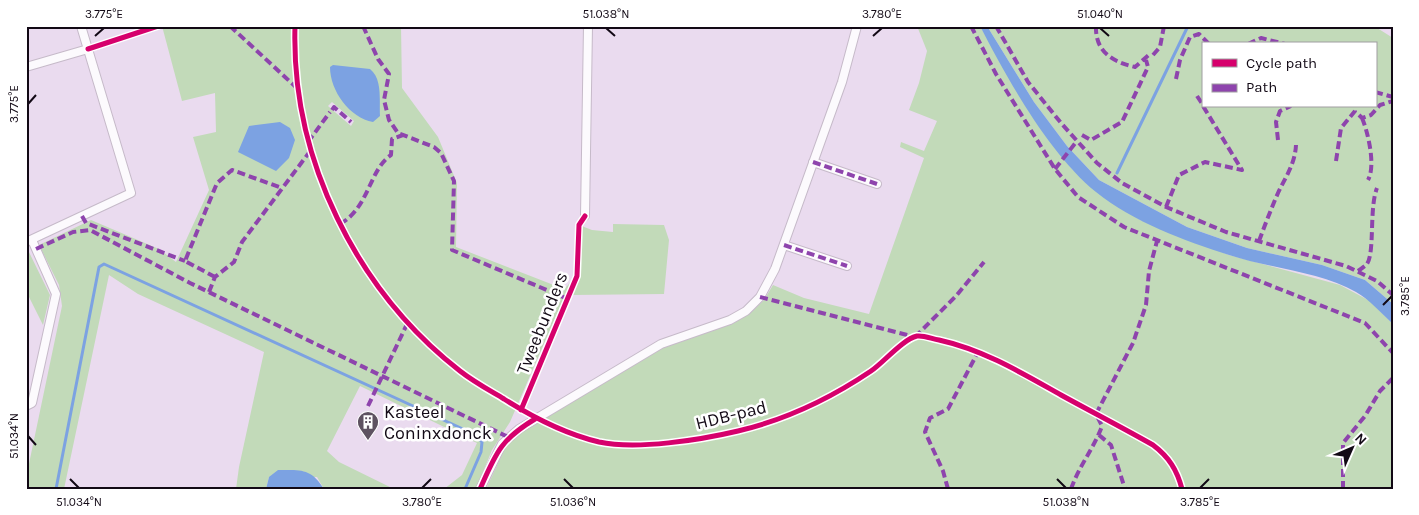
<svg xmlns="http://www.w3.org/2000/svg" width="1419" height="515" font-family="Karla,sans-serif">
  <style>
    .green { fill: #c2dab9; fill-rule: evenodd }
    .water { fill: #7ca2e2 }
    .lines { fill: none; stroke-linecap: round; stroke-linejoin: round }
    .stream { stroke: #7ca2e2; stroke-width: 3 }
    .street-casing { stroke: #c6bac9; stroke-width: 10 }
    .street { stroke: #fcfafd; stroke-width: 8 }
    .quiet { stroke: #8e44ad; stroke-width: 4; stroke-dasharray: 8 4; stroke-linecap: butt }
    .cycleway-casing { stroke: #fff; stroke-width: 8 }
    .cycleway { stroke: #d6006c; stroke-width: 5 }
    .ticks { fill: none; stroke: #120915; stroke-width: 2 }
    .labels { text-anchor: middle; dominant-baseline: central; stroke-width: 5; stroke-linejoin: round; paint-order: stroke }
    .street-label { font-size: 18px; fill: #120915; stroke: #fff }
    .poi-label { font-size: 18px; fill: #120915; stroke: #fff; text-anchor: start }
    .neatline { fill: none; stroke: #120915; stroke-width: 2 }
    .ticks-label { font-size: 12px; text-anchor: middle; fill: #120915 }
  </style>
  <rect width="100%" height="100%" fill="#eadbef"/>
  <path class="green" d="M162,26H401L402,88L438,137L457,183L456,247L564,289L577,276L579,225L592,230L613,232V224L664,225L669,240L664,294L572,295L566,293L510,422L492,450L476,489H444L462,475L477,443L360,386L327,451L339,462L394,489H324L317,477H269L266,489H236L239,467L264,352L138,294L109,275L64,489H26V478L62,306L59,285L39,245L91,220L159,249L176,262L209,190L193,137L216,132L215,93L182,101ZM332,102L354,121L351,126L328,106Z
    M917,26H980L1036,121L1072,169L1140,220L1229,255L1340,285L1370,301L1393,324V489H486L506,446L515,436L663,348L732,324L749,314L764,300L773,285L804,298L869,314L924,158L900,147L901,142L924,151L937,121L909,110L919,83L927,51Z
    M987,26H1374L1393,38V304L1365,280L1322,265L1247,248L1187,227L1099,180L1067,146L1034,102ZM1203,44H1375V106H1203Z
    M27,248L50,295L43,325L26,291Z"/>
  <path class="water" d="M980,26H987L1034,102L1067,146L1099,180L1187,227L1247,248L1322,265L1365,280L1393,304V324C1381,313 1370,300 1356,292C1321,272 1268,268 1229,255C1185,241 1133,222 1096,192C1049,154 1008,80 980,26Z
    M333,65L370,69C383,79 379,102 380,116L373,122C350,118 330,91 330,67Z
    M280,122L290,128L295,140L289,158L276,171L238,152L249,126Z
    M278,470C301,470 311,468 324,489H266L269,477Z"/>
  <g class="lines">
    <path class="stream" d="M1117,173L1188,26
      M56,489L99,267L104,264L476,435L482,442L481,452L465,489"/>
    <g class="street-casing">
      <path id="street" d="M26,67L88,49
        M813,162L877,184
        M585,216L588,26
        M26,242L131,193L81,26
        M784,245L847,266
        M26,406L32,403L56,294L32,240
        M480,489L502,444L519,429L661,344L730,320L746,311L760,297L775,269L842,82L857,26"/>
    </g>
    <use href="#street" class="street"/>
    <path class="quiet" d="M230,26L298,89
      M363,26L378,59L389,74L384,100L389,120L398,133L434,147L441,153L454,181L452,250L568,299
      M971,26L996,74L1055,169L1078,197L1124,227L1365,323L1393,353
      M996,26L1028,82L1061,123L1097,163L1122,183L1166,207L1226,232L1346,266L1377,281L1393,295
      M1096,26C1095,52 1113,62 1135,67L1151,53
      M1248,44L1261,38L1285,44
      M1153,55L1160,47L1164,26
      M1176,79L1180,60L1190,37L1199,34L1209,44
      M1375,92L1393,97
      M1197,96L1203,105
      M332,110L334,107L351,122
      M1359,115L1362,118L1371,115L1380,105L1393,101
      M1362,118C1368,132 1376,166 1368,180
      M1082,135L1091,140L1122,122L1148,67L1146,60
      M1278,140L1276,122L1280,111L1291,106
      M308,142L330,112
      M1336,161L1341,128L1355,111V106
      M813,162L877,184
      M1055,169L1077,141
      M1166,207L1179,175L1205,162L1242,170L1203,106
      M82,216L86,223L185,261
      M340,224C369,208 369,170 391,155L392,139L403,135
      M1259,241C1265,225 1271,209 1278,193C1286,176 1295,164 1296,145
      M784,245L847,266
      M36,249L73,232L90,230L190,283L508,437
      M1358,271C1361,269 1365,266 1367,264C1375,252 1369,208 1377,188
      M215,277L185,261L217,183L232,170L282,188
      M209,292L215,277L234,262L242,242L311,150
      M760,297L915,337
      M915,337L956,296L984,262
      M368,406L408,322
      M1096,414L1133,343L1146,305L1149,271L1157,241
      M1099,435L1111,445L1125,489
      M948,489L943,471L925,432L930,418L948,409L978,352
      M1071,489C1079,466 1094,448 1102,426L1096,414
      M1343,489V443L1365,416L1380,391L1393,378"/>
    <g class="cycleway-casing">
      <path id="cycleway" d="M295,26C291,158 356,290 460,371C474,382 489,390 504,399C534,418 565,434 599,442C637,450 700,440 738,431C785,420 831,398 871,371C883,363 903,339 917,336C924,335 932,339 939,340C984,350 1022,373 1061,395C1092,412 1123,428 1153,445C1169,457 1177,470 1182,489
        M88,49L158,26
        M521,410L577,276L579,225L585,216
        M480,489C496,453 500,440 535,419"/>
    </g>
    <use href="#cycleway" class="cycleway"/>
  </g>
  <path class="ticks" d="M606,28L615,36M1100,28L1109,36M95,36L104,28M873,36L882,28M28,104L36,95M1383,305L1392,296M28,436L36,445M70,479L79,488M564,479L573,488M1057,479L1066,488M422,488L431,479M1200,488L1209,479"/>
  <defs>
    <g id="building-pin" transform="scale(1.125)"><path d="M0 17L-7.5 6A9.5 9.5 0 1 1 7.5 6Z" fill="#5e5261" stroke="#fff"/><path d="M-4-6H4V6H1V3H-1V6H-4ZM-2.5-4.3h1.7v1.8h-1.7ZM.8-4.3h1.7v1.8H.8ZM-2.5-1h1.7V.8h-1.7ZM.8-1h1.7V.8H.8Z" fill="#fff"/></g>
  </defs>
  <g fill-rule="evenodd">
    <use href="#building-pin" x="368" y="422"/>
  </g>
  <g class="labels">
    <g class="street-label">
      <text transform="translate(542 323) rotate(-68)">Tweebunders</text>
      <text transform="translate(731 415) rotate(-14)">HDB-pad</text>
    </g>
    <g class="poi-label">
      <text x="384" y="412">Kasteel<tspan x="384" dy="21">Coninxdonck</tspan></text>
    </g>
  </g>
  <rect width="1419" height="515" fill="none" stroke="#ffffff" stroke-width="55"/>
  <rect x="1202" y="42" width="175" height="65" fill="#ffffff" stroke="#a09da1"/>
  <rect x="1212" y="59" width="25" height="8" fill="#d6006c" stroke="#a09da1"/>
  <text x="1246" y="68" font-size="15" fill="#120915">Cycle path</text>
  <rect x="1212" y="84" width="25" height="8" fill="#8e44ad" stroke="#a09da1"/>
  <text x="1246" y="92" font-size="15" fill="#120915">Path</text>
  <g transform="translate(1352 448) rotate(45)" stroke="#ffffff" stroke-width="4" paint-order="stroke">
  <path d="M0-4L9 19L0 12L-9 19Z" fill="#120915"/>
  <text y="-8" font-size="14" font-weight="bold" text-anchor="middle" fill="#120915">N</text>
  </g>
  <rect x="28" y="28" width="1364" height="460" class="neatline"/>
  <g class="ticks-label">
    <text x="104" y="18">3.775°E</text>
    <text x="606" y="18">51.038°N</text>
    <text x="882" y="18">3.780°E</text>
    <text x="1100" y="18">51.040°N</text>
    <text transform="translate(14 104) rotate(-90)" y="4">3.775°E</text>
    <text transform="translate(1405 296) rotate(-90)" y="4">3.785°E</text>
    <text transform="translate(14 436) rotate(-90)" y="4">51.034°N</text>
    <text x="79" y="506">51.034°N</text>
    <text x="422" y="506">3.780°E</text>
    <text x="573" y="506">51.036°N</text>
    <text x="1066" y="506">51.038°N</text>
    <text x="1200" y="506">3.785°E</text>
  </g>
</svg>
